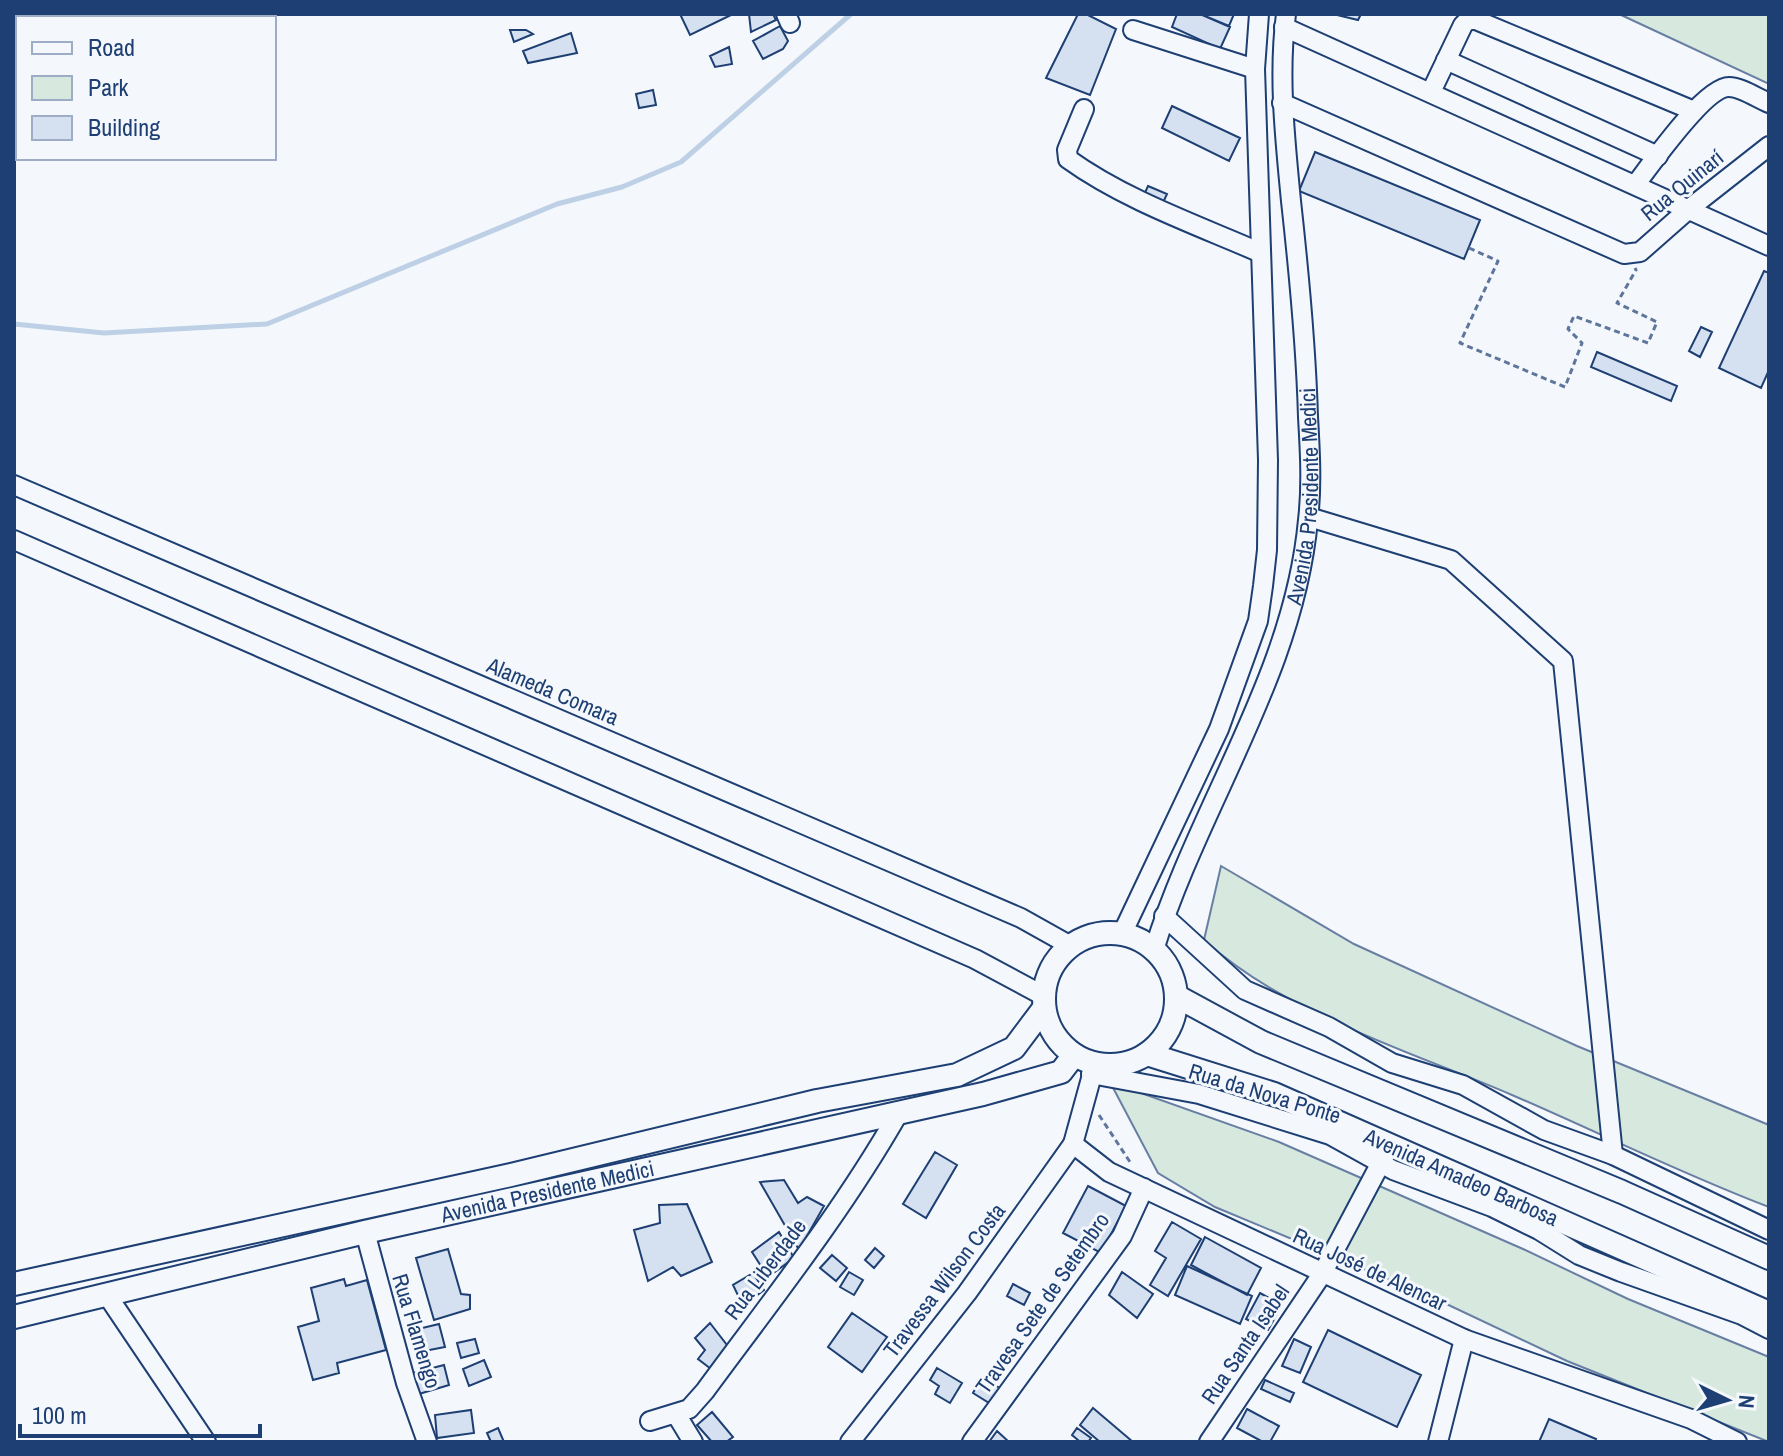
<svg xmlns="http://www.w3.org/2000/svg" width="1783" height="1456" font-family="'Archivo Narrow',sans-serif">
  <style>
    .green { fill: #d7e8df; stroke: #687fa3; stroke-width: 2 }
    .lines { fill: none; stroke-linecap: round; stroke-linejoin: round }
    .stream { stroke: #bed0e5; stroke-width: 5 }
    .building { fill: #d5e0f0; stroke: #1d3f73; stroke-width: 2 }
    .minor-casing { stroke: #1d3f73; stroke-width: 22 }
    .major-casing { stroke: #1d3f73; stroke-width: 26 }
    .path { stroke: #5e769c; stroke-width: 3; stroke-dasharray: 6 4; stroke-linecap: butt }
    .minor { stroke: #f4f7fb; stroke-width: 18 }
    .major { stroke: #f4f7fb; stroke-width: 22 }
    .labels { text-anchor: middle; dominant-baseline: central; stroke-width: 6; stroke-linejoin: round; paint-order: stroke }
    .street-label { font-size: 22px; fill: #1d3f73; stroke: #f4f7fb }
  </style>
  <rect width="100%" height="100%" fill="#f4f7fb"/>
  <path class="green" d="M1619,14H1769V84Z
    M1221,866L1354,944L1577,1046L1769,1125V1207C1682,1174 1598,1132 1512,1095C1410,1051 1287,1015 1204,940Z
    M1110,1082L1279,1142L1523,1249L1628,1299L1769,1357V1442L1567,1361L1438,1300L1215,1207L1158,1173Z"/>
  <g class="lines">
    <path class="stream" d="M14,324L104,333L267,324L557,204L622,187L681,162L851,14"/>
  </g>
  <path class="building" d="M680,14H733L690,35Z
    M749,14H773L776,20L751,32Z
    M1078,14H1086L1116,29L1090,95L1046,78Z
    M1177,14H1200L1230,27L1220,49L1172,27Z
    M1200,14H1234L1229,26Z
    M1333,14H1361L1358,20Z
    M780,26L788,41L783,49L763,59L753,41Z
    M510,30H526L533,34L514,42Z
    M571,33L577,53L528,63L523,51Z
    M729,47L732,64L715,67L710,56Z
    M653,90L656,105L639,108L636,94Z
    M1172,106L1240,138L1229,161L1162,128Z
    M1315,152L1480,220L1464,259L1299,191Z
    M1148,186L1167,194L1162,205L1143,197Z
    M1764,271L1769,273V370L1761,388L1719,368Z
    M1701,327L1712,332L1700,357L1689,351Z
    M1597,352L1677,386L1671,401L1591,367Z
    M935,1152L957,1165L926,1218L903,1204Z
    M784,1180L798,1203L807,1197L824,1206L799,1250L760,1182Z
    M1088,1186L1126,1206L1101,1253L1063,1233Z
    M687,1204L712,1262L681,1276L673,1267L648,1281L634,1230L660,1223L659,1205Z
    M1172,1222L1201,1239L1168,1296L1150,1285L1166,1258L1155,1251Z
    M779,1232L794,1258L768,1277L752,1252Z
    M1205,1237L1261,1268L1247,1295L1191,1265Z
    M875,1248L884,1256L874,1268L865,1260Z
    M448,1249L461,1294L470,1295V1309L434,1320L416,1258Z
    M832,1255L847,1268L836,1281L820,1268Z
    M1187,1266L1252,1296L1240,1324L1175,1295Z
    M849,1272L863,1280L854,1295L840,1287Z
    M1122,1272L1153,1294L1137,1318L1109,1295Z
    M753,1273L764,1290L743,1306L733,1285Z
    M344,1279L346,1286L367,1280L386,1350L337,1363L339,1373L313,1380L298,1327L319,1321L311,1288Z
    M1013,1284L1030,1293L1024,1305L1007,1296Z
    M1260,1293L1282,1305L1268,1330L1246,1319Z
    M852,1313L887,1337L862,1372L828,1347Z
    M710,1323L730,1349L711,1369L698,1359L705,1350L695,1338Z
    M439,1324L445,1347L419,1352L414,1330Z
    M1328,1330L1421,1375L1397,1427L1303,1382Z
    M475,1339L479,1353L461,1358L457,1343Z
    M1294,1339L1311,1347L1300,1373L1282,1366Z
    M484,1360L491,1377L469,1386L463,1369Z
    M444,1365L449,1385L419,1394L413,1373Z
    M937,1368L962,1383L950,1403L935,1394L939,1386L930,1380Z
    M982,1377L1003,1390L994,1406L973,1393Z
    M1265,1380L1294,1393L1290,1402L1261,1389Z
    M1093,1408L1133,1442H1100L1080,1425Z
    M1247,1409L1279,1426L1270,1442H1263L1237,1428Z
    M471,1410L474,1433L437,1438L435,1415Z
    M712,1412L733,1437L726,1442H712L697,1425Z
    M1549,1419L1596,1439L1594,1442H1539Z
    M498,1428L504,1442H491L487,1433Z
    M1077,1428L1091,1438L1088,1442H1076L1078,1440L1072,1435Z
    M997,1431L1009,1442H989Z"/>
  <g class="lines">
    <g class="minor-casing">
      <g id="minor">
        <path d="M786,14L790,23"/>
        <path d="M1284,27L1769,246"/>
        <path d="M1133,30L1255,69"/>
        <path d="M1446,60L1658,156"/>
        <path d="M1431,92L1463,25L1468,20H1476L1694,111"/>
        <path d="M1282,103L1624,254L1640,252L1690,208L1769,146"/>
        <path d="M1084,109L1067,150L1068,159C1125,200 1197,225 1261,253"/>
        <path d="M1636,184C1652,163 1705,87 1729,87C1741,87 1757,98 1769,103"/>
        <path d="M14,485L1021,918L1071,946"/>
        <path d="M1309,517L1451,560L1563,661L1613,1155"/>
        <path d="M14,540L975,959L1044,996"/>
        <path d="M1164,916L1245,990L1329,1027L1392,1063L1463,1085L1544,1130L1613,1155L1769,1230"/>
        <path d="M1122,934L1219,729L1258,621L1263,586L1267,550L1268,460L1255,69L1259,14"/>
        <path id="s1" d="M1154,950C1199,804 1294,675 1308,520C1312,486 1310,451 1308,417C1306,345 1299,273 1291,201C1285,138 1278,76 1286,14"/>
        <path d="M1095,1064L1073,1144L1109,1172L1464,1339L1691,1419L1737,1442"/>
        <path d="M1091,1074L1199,1094L1330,1135L1393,1170L1492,1207L1539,1230L1579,1255L1621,1272L1742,1315L1769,1329"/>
        <path d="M365,1232L406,1383L427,1442"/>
        <path d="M107,1295L206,1442"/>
        <path d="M676,1414L693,1442"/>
        <path d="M650,1421L689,1409L705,1391C772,1300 842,1212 898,1114"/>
        <path d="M850,1442L967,1293L1073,1144"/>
        <path d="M972,1442L1122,1236L1144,1188"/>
        <path d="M1209,1442L1322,1274L1385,1155"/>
        <path d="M1438,1442L1464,1339"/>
      </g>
    </g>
    <g class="major-casing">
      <g id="major">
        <circle cx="1110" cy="999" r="66"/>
        <path d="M1176,996L1261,1042L1622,1192L1769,1258"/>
        <path id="s2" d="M1147,1054L1274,1094L1769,1313"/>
        <path d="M14,1284L511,1175L817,1101L957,1075L1014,1048L1044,1008"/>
        <path id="s3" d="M14,1317L365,1232L983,1094L1061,1072L1074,1055"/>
      </g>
    </g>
    <path class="path" d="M1469,248L1498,261L1460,343L1565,387L1582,343L1568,329L1574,316L1648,343L1657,322L1617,303L1636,270L1635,268
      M1099,1115L1132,1165"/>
    <use href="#minor" class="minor"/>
    <use href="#major" class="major"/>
  </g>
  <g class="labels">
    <g class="street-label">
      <text transform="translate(1682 185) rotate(-39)">Rua Quinarí</text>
      <text stroke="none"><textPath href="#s1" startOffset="482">Avenida Presidente Medici</textPath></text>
      <text transform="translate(553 691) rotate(23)">Alameda Comara</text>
      <text transform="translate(1265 1093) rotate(17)">Rua da Nova Ponte</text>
      <text stroke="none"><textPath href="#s2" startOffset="338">Avenida Amadeo Barbosa</textPath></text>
      <text stroke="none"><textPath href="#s3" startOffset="548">Avenida Presidente Medici</textPath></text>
      <text transform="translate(765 1269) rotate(-53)">Rua Liberdade</text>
      <text transform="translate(1370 1269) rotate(25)">Rua José de Alencar</text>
      <text transform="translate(944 1280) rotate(-53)">Travessa Wilson Costa</text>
      <text transform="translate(1042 1303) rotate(-55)">Travesa Sete de Setembro</text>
      <text transform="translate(417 1331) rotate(73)">Rua Flamengo</text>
      <text transform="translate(1245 1344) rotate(-56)">Rua Santa Isabel</text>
    </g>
  </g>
  <rect width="1783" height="1456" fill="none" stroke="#1d3f73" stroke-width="32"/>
  <rect x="16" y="16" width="260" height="144" fill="#f4f7fb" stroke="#9eadc5" stroke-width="2"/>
  <rect x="32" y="42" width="40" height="12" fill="#f4f7fb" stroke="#9eadc5" stroke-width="2"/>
  <text x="88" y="56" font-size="24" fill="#1d3f73">Road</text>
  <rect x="32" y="76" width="40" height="24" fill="#d7e8df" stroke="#9eadc5" stroke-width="2"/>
  <text x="88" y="96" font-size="24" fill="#1d3f73">Park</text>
  <rect x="32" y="116" width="40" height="24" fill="#d5e0f0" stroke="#9eadc5" stroke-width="2"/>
  <text x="88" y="136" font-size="24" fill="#1d3f73">Building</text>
  <g transform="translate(1727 1400) rotate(95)" stroke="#f4f7fb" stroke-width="6" paint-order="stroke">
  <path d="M0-6L14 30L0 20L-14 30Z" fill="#1d3f73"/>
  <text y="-12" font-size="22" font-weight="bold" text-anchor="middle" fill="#1d3f73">N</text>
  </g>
  <path d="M20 1424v12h240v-12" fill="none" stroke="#1d3f73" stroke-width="4"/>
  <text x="32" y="1424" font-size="24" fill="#1d3f73" stroke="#f4f7fb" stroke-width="6" paint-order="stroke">100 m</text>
</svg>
